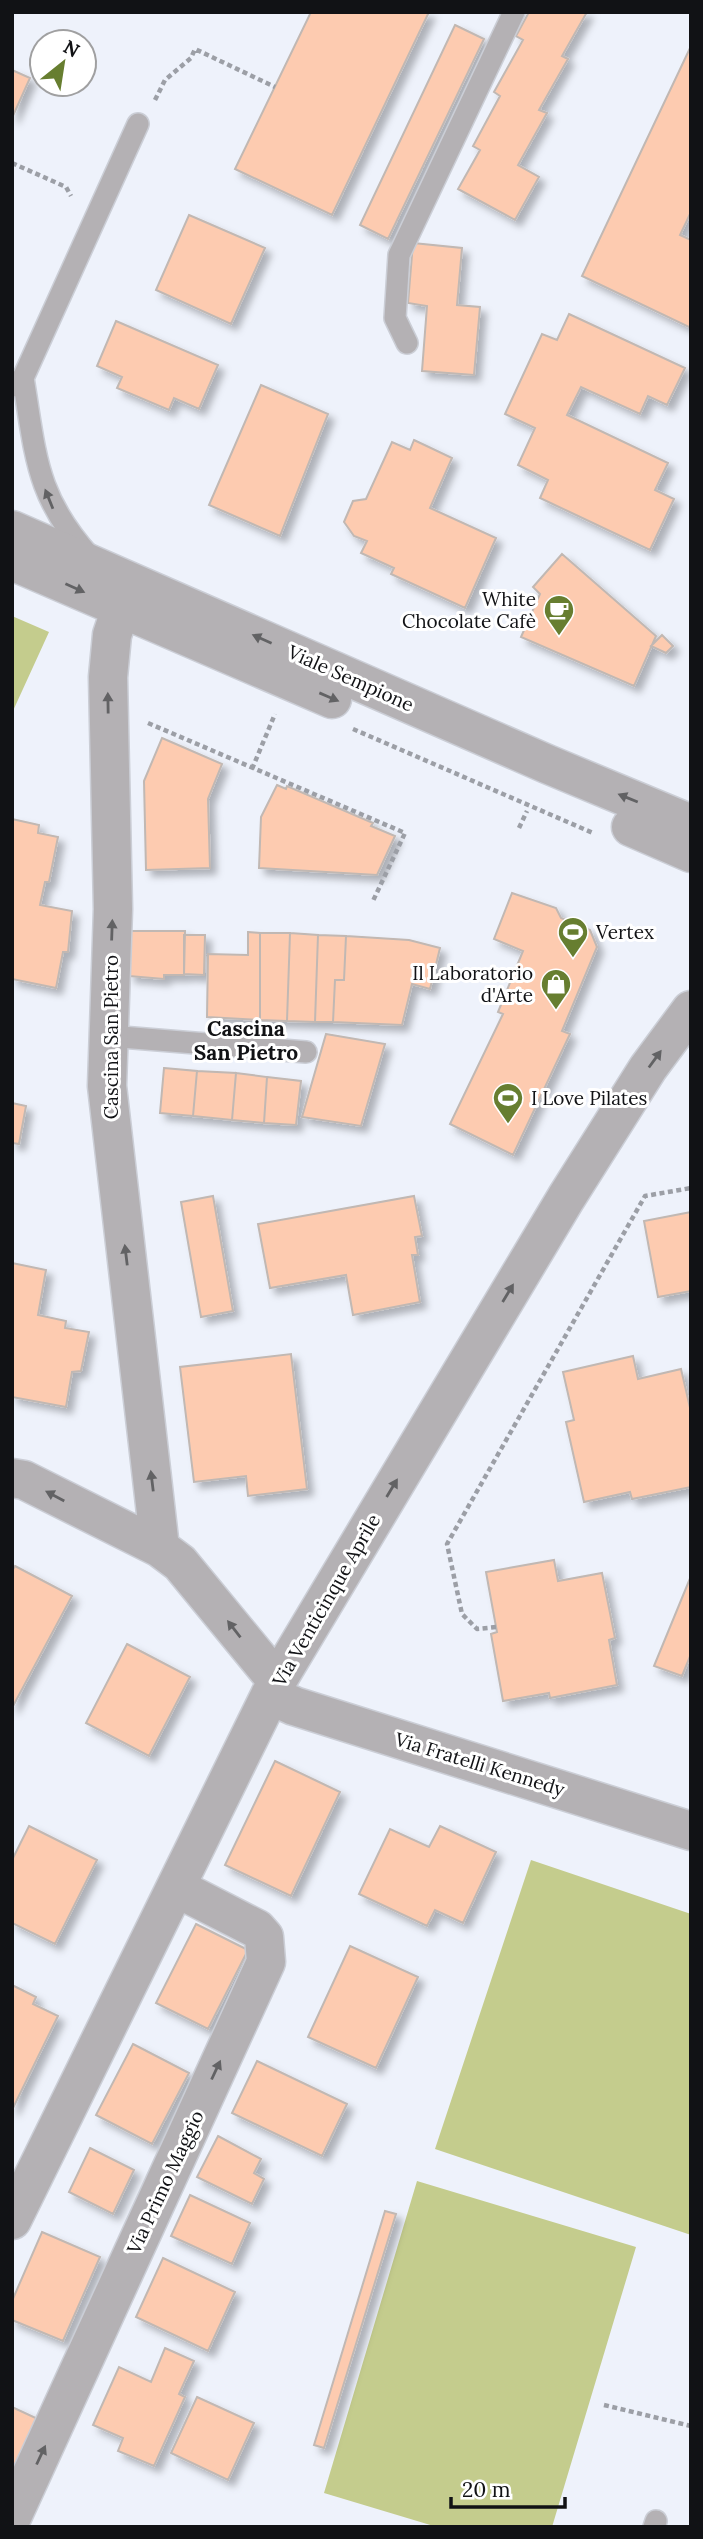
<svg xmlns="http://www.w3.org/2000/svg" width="703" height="2539" font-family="Lora,serif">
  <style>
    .green { fill: #c4cc8d }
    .building { fill: #fdcbb0; stroke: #c1b8b3; stroke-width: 2; filter: url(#shadow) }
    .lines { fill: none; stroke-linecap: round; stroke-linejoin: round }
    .lane-casing { stroke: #cbced6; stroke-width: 24 }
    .street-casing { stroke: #cbced6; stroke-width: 41 }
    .path { stroke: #9c9fa6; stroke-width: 4.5; stroke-dasharray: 5 3.5; stroke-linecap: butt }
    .lane { stroke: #b4b1b4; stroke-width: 21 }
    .street { stroke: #b4b1b4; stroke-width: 38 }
    .oneway { fill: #626264 }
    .labels { text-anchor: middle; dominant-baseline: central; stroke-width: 6; stroke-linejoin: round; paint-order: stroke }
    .poi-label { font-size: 19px; fill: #111215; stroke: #fff; text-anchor: end }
    .street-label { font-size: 19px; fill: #111215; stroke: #fff }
    .neighbourhood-label { font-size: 21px; font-weight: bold; fill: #111215; stroke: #fff }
  </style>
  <defs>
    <filter id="shadow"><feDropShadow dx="6" dy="6" stdDeviation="3.5" flood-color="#0004"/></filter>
  </defs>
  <rect width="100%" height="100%" fill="#eef2fb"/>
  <path class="green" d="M12,616L49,632L12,713Z
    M531,1860L691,1914V2235L435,2149Z
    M417,2181L636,2247L552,2527H437L324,2493Z"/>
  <path class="building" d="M311,12H429L332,215L235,169Z
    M529,12H587L562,56L568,59L539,110L547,113L518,165L539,177L515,220L458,189L480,150L473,146L500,96L494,92L523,40L516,36Z
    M455,25L484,39L388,239L360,225Z
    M691,46V212L680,235L691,240V328L582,276Z
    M12,70L30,78L12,118Z
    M189,215L265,248L231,324L156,290Z
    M413,243L462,248L457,305L480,307L474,375L422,371L427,306L408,303Z
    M569,314L685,368L667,405L648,396L640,414L581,387L567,415L668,463L655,490L674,499L650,550L540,498L548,480L518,465L535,428L505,414L542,334L557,340Z
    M116,321L218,365L199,409L174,398L169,410L117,388L122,377L97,366Z
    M261,385L328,414L280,536L209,505Z
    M414,440L452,458L430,508L496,538L465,608L391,574L394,568L361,553L367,541L354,536L344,522L353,501L366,499L392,442L410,450Z
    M562,554L656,636L634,686L521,637L540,594L533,587Z
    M662,635L673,646L666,653L651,646Z
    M162,738L222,764L208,799L210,868L146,870L144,781Z
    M277,785L286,789L287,786L373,823L371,826L395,836L377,875L259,868L261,817Z
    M12,819L39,825L38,833L58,837L49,882H45L40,905L72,911L68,952H63L56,988L12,979Z
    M512,893L556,908L561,918L590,930L597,947L562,1031L570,1034L513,1155L450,1124L503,1014L498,1012L523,951L494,939Z
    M130,931H185L184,975H164V979L129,976Z
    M248,932L260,933V1020L207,1017L208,954L248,955Z
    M260,933H290L287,1021L260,1020Z
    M290,933L318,935L315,1022L287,1021Z
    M184,935H205L204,975L184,974Z
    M318,935L346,936L344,980H335L333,1022H315Z
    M346,936L409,940L440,948L430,989L412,984L402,1025L333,1022L335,980H344Z
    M326,1034L385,1044L361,1126L302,1117Z
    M164,1068L197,1071L193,1116L160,1113Z
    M197,1071L236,1073L232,1120L193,1116Z
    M236,1073L267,1077L264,1123L232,1120Z
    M267,1077L301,1081L296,1125L264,1123Z
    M12,1103L26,1106L19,1144L12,1143Z
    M213,1196L233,1311L201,1317L181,1202Z
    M414,1196L422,1236L415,1237L418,1255H412L420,1302L353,1315L346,1275L270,1288L258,1224Z
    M691,1212V1291L658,1297L644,1221Z
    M12,1263L46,1270L38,1315L66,1321L65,1328L89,1332L81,1371L72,1372L66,1407L12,1397Z
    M291,1354L307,1489L248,1496L246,1476L194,1482L180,1367Z
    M633,1356L638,1379L681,1369L691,1412V1487L632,1499L630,1492L584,1502L566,1422L574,1420L563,1372Z
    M554,1560L558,1581L602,1573L615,1638L609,1640L617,1685L550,1698L549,1693L503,1701L491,1634L497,1632L486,1572Z
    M15,1566L72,1596L12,1708V1571Z
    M691,1576V1654L682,1676L654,1666Z
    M127,1644L190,1677L149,1756L86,1723Z
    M275,1761L340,1792L291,1896L225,1865Z
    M29,1826L97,1860L55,1944L12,1923V1860Z
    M440,1826L496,1852L463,1923L435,1910L427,1926L359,1894L390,1829L429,1847Z
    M196,1924L248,1950L208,2029L156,2003Z
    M350,1946L418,1977L376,2068L308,2037Z
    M12,1985L36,1997L33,2004L58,2016L12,2110Z
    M133,2044L189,2073L152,2144L96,2115Z
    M257,2061L347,2104L322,2156L232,2113Z
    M218,2136L261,2159L254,2173L264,2179L252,2204L197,2177Z
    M90,2148L134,2170L113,2214L69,2192Z
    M190,2195L250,2223L232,2264L171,2236Z
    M385,2211L396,2214L324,2448L314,2445Z
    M42,2232L100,2257L63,2341L12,2320V2301Z
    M163,2258L235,2292L208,2351L136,2317Z
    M165,2348L194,2361L179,2394L185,2397L154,2466L118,2451L123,2438L93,2425L119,2367L151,2382Z
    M197,2397L254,2423L228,2480L171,2453Z
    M12,2407L40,2420L18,2469L12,2467Z"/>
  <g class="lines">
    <g class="lane-casing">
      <path id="lane" d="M407,343L395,318L399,255L514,12
        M23,378C36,455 35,496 91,558
        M12,386L23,378L138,124
        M109,1036L306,1052
        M654,2527L656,2521"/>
    </g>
    <g class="street-casing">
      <path id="street" d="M12,530L547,764L691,824
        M12,561L332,699
        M121,608L112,635L108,677L113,909L107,1086L160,1548
        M631,827L691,853
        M12,1478L24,1480L160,1548L180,1563L277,1681
        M270,1695L294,1706L691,1831
        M12,2220L277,1681L566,1198L648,1068L691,1010
        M12,2517L266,1962L264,1937L257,1929L177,1888"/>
    </g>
    <path class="path" d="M155,100L165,80L191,58L195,49L275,87
      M12,163L66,187L71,196
      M148,723L405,833L372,903
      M353,729L593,833
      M252,769L275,714
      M519,828L527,811
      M496,1627L477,1629L462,1614L447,1544L645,1196L691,1188
      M604,2405L691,2426"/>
    <use href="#lane" class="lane"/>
    <use href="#street" class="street"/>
  </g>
  <defs><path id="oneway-solid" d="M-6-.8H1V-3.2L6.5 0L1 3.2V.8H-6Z" transform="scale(1.75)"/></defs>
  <g class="oneway">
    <use href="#oneway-solid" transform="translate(49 499) rotate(-112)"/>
    <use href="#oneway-solid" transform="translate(75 588) rotate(24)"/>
    <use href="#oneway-solid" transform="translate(262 639) rotate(-156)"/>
    <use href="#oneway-solid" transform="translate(329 697) rotate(23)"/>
    <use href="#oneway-solid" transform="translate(108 703) rotate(-91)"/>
    <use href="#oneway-solid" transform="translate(628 798) rotate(-158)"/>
    <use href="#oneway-solid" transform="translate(112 930) rotate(-88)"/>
    <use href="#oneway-solid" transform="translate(655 1059) rotate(-54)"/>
    <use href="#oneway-solid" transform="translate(126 1255) rotate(-97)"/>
    <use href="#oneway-solid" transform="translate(508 1293) rotate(-59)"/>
    <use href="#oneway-solid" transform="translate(152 1481) rotate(-97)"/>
    <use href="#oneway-solid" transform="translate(392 1488) rotate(-59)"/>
    <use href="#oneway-solid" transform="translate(55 1496) rotate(-152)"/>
    <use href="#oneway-solid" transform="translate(234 1629) rotate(-128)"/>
    <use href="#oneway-solid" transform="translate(216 2070) rotate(-65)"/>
    <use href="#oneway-solid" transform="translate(41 2455) rotate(-65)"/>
  </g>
  <defs>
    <g id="cafe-pin" transform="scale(1.575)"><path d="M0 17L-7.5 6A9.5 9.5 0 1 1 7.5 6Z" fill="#677e30" stroke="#fff"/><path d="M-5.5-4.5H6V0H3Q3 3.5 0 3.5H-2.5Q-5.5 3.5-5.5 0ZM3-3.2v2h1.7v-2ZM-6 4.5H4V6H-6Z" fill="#fff"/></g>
    <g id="stadium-pin" transform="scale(1.575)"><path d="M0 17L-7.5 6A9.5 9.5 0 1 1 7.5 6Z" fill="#677e30" stroke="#fff"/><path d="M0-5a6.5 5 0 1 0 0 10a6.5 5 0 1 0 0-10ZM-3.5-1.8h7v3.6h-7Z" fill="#fff"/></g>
    <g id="shop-pin" transform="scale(1.575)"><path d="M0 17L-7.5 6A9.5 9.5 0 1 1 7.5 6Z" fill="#677e30" stroke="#fff"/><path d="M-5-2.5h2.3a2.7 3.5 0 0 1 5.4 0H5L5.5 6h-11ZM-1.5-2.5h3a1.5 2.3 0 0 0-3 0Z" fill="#fff"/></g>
  </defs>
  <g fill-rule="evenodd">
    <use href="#cafe-pin" x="559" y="610"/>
    <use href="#stadium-pin" x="573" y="932"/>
    <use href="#shop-pin" x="556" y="984"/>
    <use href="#stadium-pin" x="508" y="1098"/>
  </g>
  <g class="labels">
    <g class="poi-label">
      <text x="536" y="599">White<tspan x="536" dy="22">Chocolate Cafè</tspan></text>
      <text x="596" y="932" text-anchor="start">Vertex</text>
      <text x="533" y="973">Il Laboratorio<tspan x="533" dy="22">d'Arte</tspan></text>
      <text x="531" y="1098" text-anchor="start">I Love Pilates</text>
    </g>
    <g class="street-label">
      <text transform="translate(351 678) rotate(24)">Viale Sempione</text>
      <text transform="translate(111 1037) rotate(-90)">Cascina San Pietro</text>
      <text transform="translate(326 1600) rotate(-60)">Via Venticinque Aprile</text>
      <text transform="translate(480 1764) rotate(17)">Via Fratelli Kennedy</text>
      <text transform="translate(165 2182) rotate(-65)">Via Primo Maggio</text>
    </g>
    <g class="neighbourhood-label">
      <text x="246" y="1028">Cascina<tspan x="246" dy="24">San Pietro</tspan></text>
    </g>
  </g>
  <rect width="703" height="2539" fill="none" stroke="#111215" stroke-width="28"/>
  <g transform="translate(63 63) rotate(30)"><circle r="33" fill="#ffffff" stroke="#a0a0a1" stroke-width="2"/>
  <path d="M0-5L12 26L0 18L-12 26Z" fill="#677e30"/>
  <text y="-10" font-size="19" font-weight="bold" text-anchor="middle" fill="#111215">N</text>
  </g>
  <path d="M451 2497v10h114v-10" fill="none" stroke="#111215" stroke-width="3.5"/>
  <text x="462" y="2497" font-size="21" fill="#111215" stroke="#ffffff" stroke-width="5" paint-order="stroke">20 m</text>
</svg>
